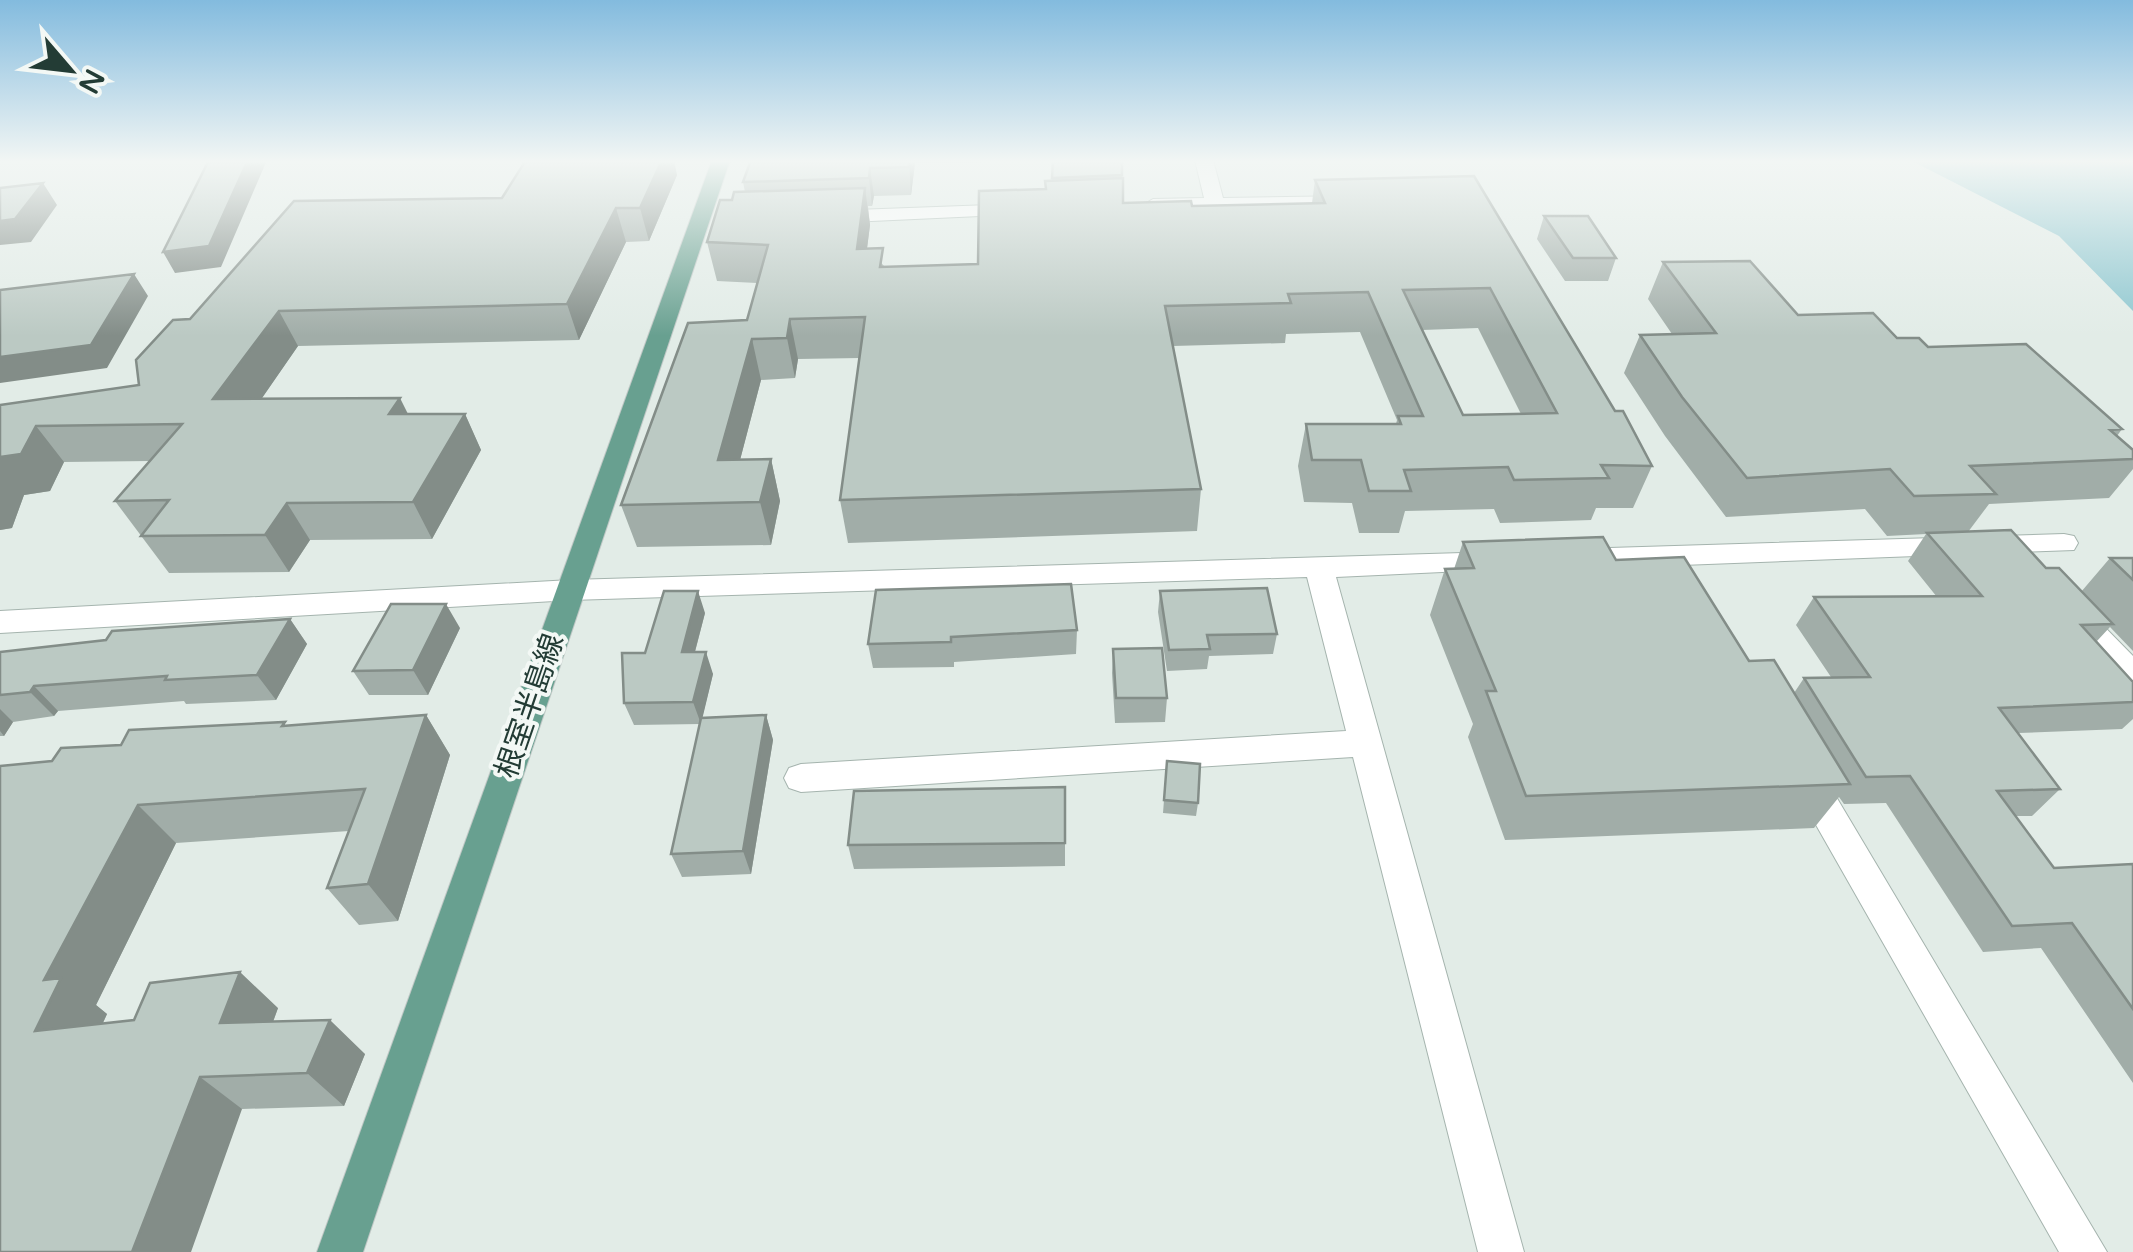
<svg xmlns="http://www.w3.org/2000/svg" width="2133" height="1252" font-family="'Varela Round','Noto Sans JP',sans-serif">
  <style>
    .water { fill: #8cc6cf }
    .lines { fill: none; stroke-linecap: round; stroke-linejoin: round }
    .minor-casing { stroke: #a5b4ae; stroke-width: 2 }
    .major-casing { stroke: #c1c8c6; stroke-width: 2 }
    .minor { fill: #fff; fill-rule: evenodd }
    .major { fill: #68a090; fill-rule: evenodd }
    .wall { fill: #a1ada8; fill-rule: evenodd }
    .shaded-wall { fill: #838d88 }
    .building { fill: #bbc9c3; stroke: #838d88; stroke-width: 2.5; fill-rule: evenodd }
    .labels { text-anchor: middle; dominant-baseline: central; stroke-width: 8; stroke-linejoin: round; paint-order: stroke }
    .street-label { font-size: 30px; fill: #233c35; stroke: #f3f8f5 }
  </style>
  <rect width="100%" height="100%" fill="#e2ece7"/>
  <path class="water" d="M1910,160H2133V311L2059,236Z"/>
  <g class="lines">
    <g class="minor-casing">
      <path id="minor" d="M1195,160H1213L1223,198L1352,196L1362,202L1352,208L1146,209L1143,205L1153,199L1204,198Z
        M1017,204L1024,206V214L828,223L818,217L828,211Z
        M2064,534L2074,536L2078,543L2074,550L1577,569L1567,566L1563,559L1567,552L1577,549Z
        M1496,552L1506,555L1510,562L1506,569L1336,577L1524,1252H1478L1353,757L801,792L789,788L784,778L789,768L801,764L1346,731L1307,577L571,600L0,633V611L571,580Z
        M2070,599L2080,602L2133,656V688L2122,684L2060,616L2055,609L2060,602Z
        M1807,764L1819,768L2107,1252H2059L1795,788L1790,778L1795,768Z"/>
    </g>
    <g class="major-casing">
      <path id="major" d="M712,160H730L363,1252H317Z"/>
    </g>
    <use href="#minor" class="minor"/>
    <use href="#major" class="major"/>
  </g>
  <path class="wall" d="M751,160H989V162L915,163L911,195L874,196L872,206H868L870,225L867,248L885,267L978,264L1052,181L1053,160H1122L1123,203L1192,206L1312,203L1315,180L1474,176L1615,411L1652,466L1633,508H1596L1591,520L1500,523L1494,509L1405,511L1399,533H1359L1352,503L1304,502L1298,466L1306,424H1396L1397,420L1360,332L1286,334L1285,343L1173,346L1201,489L1197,531L848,543L840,500L860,358L798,359L795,378L761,380L740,460L771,459L780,501L771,545L637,547L621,505L747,320L757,283L717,281L707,242L732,200L745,192L743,182ZM1478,328L1521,414L1463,415L1422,330Z
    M677,175L649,241L626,242L579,340L298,346L261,399L408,414H465L481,450L432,539L310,540L289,572L169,573L115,501L150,461L64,462L50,491L24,495L12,528L0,530V405L139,385L190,319L502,198Z
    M1544,216L1616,258L1608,281H1565L1537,239Z
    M1663,262L1798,315L1928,347L2122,429L2117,436L2133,450V469L2109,498L1989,504L1968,532L2046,568L2081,592L2110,558H2133V651L2110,627L2097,641L2133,682V719L2122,729L2018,733L2060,789L2032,816H2016L2054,868L2133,864V1083L2041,948L1983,952L1886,803L1844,804L1839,797L1814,828L1505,840L1468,737L1473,724L1430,615L1445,569H1454L1463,542L1616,560L1794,693L1804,678L1831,677L1796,625L1814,597H1937L1908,561L1926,534L1887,536L1865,509L1726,517L1665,436L1624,373L1640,335L1672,334L1648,299Z
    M876,590L1077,630L1076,654L954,662V667L873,668L868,644Z
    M1160,591L1277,634L1273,654L1209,656L1207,669L1167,671L1158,612Z
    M705,613L695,652L713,674L702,718L766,715L773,740L751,874L682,877L671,854L700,724L634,725L624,703L645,653Z
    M290,619L307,644L276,700L186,704L184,701L58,711L54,716L13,722L4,736H0V652Z
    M460,628L428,695H369L353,671Z
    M1113,649L1167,698L1165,722L1115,723L1112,673Z
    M426,715L450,755L398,921L359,925L327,888L349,831L176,843L96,1005L107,1014L103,1023L278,1008L273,1022L365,1054L344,1106L242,1109L0,1252L52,761L121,745L288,726Z
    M1167,761L1198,803L1196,816L1163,813Z
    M1065,787V866L854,869L848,845Z"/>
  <path class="shaded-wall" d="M248,160H267L221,267L175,273L163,252Z
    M662,160H674L677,175L649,241L640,208Z
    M909,160H915V163L911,195Z
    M870,168L874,196L872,206L869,178Z
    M43,183L57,205L31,242L0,245V221Z
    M865,188L870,225L862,288L857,249Z
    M616,208L626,242L579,340L567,304Z
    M134,274L148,296L107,368L0,383V357Z
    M279,311L298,346L236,436L213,399Z
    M790,319L798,359L795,378L787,338Z
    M752,339L761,380L729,502L718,460Z
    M400,398L418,434L389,414Z
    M465,414L481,450L432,539L413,502Z
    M36,426L64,462L50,491L24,495L12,528L0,530V457Z
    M771,459L780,501L771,545L760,502Z
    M287,503L310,540L289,572L265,535Z
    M698,591L705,613L689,674L682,652Z
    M446,604L460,628L428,695L413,670Z
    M290,619L307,644L276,700L257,675Z
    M706,652L713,674L701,724L693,702Z
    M34,686L58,711L54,716L30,692Z
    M0,709L13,722L4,736L0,731Z
    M426,715L450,755L398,921L368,884Z
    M766,715L773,740L751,874L743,851Z
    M138,805L176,843L96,1005L107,1014L83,1065L35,1031L44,980Z
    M240,972L278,1008L260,1057L220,1023Z
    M330,1020L365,1054L344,1106L307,1073Z
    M200,1077L242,1109L191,1252H132Z"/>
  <path class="building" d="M209,160H248L209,246L163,252Z
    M526,160H662L640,208H616L567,304L279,311L213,399L400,398L389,414H465L413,502L287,503L265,535L141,536L169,500L115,501L182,424L36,426L21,454L0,457V405L139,385L136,360L173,320L190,319L294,201L502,198Z
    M751,160H909V167L870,168L869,178L743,182Z
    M1053,160H1122V175L1052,178Z
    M1474,176L1615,411H1623L1652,466L1601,465L1609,478L1514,480L1508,467L1404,470L1411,491H1369L1361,460H1312L1306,424H1401L1398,416H1423L1368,292L1288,294L1291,303L1165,306L1201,489L840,500L865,317L790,319L787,338L752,339L718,460L771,459L760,502L621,505L688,323L747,320L768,245L707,242L720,200H732L734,192L865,188L857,249L883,248L880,267L978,264L979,191L1046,189L1045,181L1123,178V203L1191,201L1192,206L1325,203L1315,180ZM1490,288L1557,413L1463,415L1403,290Z
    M43,183L15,219L0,221V188Z
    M1544,216H1588L1616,258H1573Z
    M1750,261L1798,315L1873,313L1897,338H1919L1928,347L2026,344L2122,429L2110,430L2133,450V459L1970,466L1996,494L1914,496L1890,469L1747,478L1682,397L1640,335L1716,333L1663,262Z
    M134,274L91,345L0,357V290Z
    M2011,530L2046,568H2059L2113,624L2081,625L2133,682V702L1999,708L2060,789L1997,791L2054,868L2133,864V1009L2072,923L2012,926L1910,776L1866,777L1804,678L1870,677L1814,597L1982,596L1927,533Z
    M1603,537L1616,560L1684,557L1749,661L1774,660L1850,784L1526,796L1486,691H1496L1445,569L1474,568L1463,542Z
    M2110,558H2133V580Z
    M1071,584L1077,630L951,637V642L868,644L876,590Z
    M1267,588L1277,634L1207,635L1210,649L1169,650L1160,591Z
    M664,591H698L682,652H706L693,702L624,703L622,653H645Z
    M391,604H446L413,670L353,671Z
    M290,619L257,675L165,680L167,676L34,686L30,692L0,695V652L106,640L112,631Z
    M1162,648L1167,698H1116L1113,649Z
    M426,715L368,884L327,888L365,789L138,805L44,980L61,978L35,1031L134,1020L150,983L240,972L220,1023L330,1020L307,1073L200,1077L132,1252H0V766L52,761L61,748L121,745L129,730L285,722L282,726Z
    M766,715L743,851L671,854L701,718Z
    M1167,761L1200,764L1198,803L1164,800Z
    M1065,787V843L848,845L854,791Z"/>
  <linearGradient id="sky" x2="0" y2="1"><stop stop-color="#83bbde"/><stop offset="0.48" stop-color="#f2f6f4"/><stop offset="1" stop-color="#f2f6f4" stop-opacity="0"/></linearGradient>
  <rect width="2133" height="336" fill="url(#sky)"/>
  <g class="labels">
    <g class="street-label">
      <text transform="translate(530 706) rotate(-71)">根室半島線</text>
    </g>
  </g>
  <g transform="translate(70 70) rotate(118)" stroke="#f3f8f5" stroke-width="8" paint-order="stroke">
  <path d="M0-8L18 38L0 25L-18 38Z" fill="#233c35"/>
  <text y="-15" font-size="28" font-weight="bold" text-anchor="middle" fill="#233c35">N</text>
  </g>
</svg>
